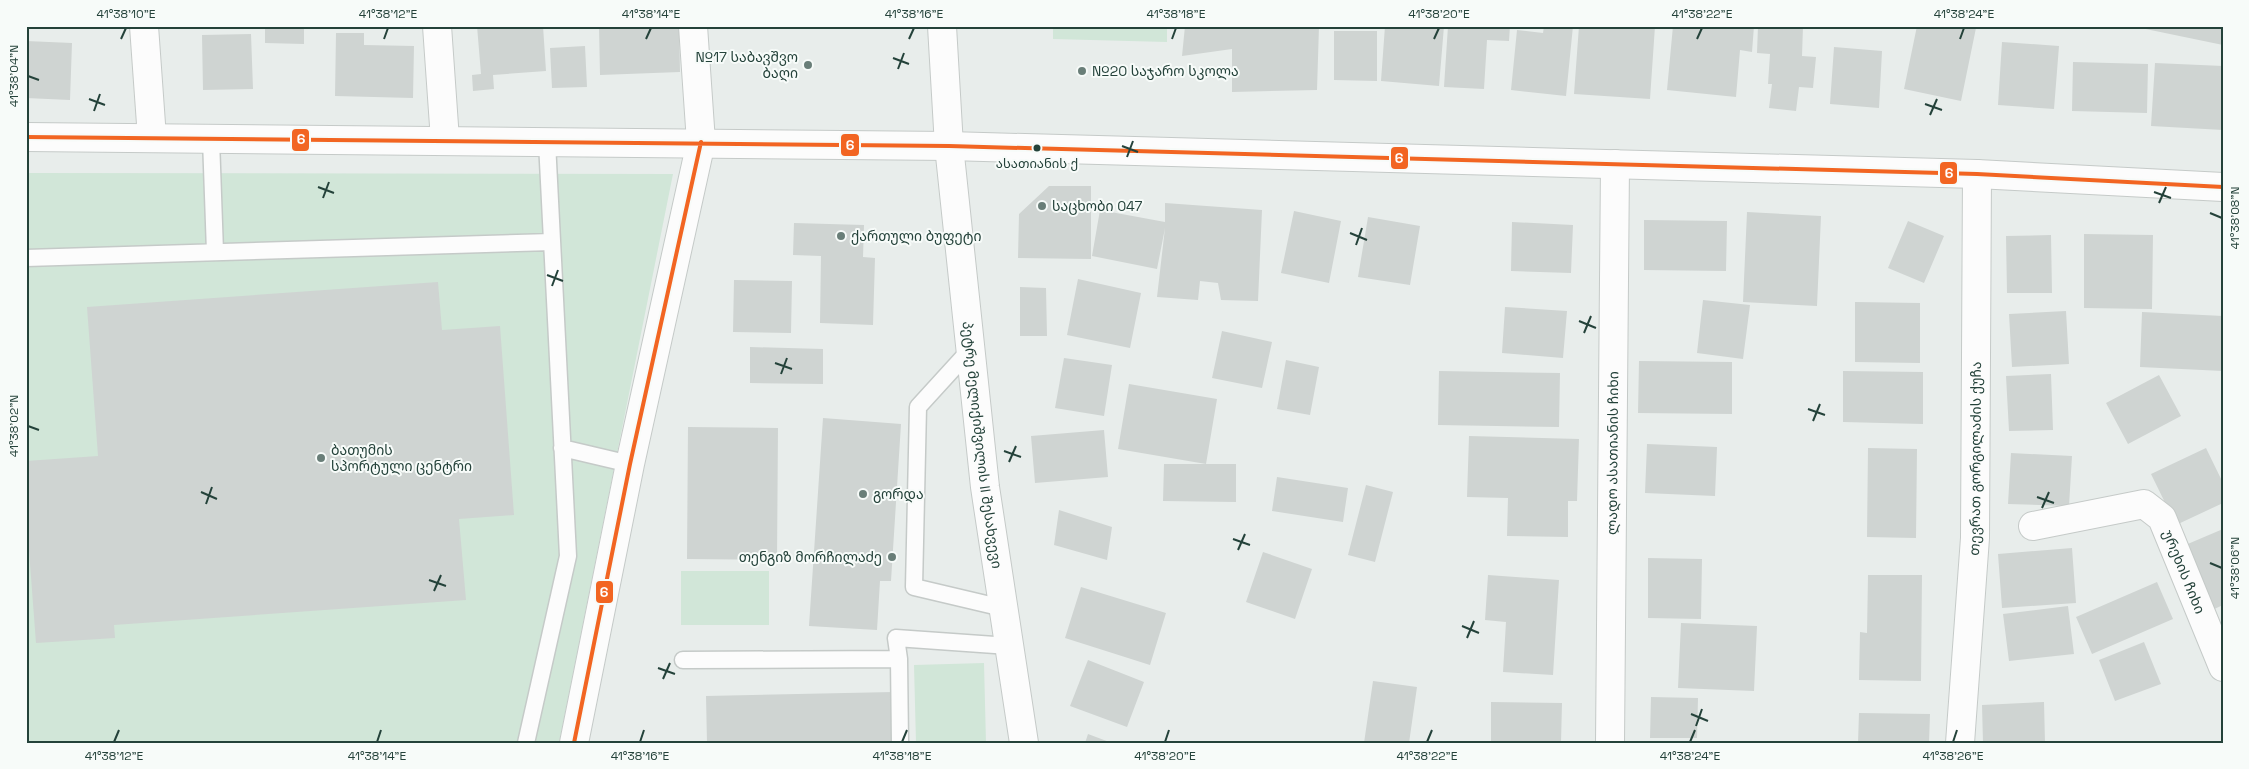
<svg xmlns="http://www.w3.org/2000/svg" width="2249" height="769" font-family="'Space Grotesk','Noto Sans Georgian',sans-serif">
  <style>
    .green { fill: #d1e6d8 }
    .building { fill: #cfd4d2 }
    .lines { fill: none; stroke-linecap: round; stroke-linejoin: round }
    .lane-casing { stroke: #c5cac8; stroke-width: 19 }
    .street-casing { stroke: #c5cac8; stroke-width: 30 }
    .lane { stroke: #fcfcfc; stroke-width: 16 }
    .street { stroke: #fcfcfc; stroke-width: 28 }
    .bus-1-casing { stroke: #f7fbf9; stroke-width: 8 }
    .bus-1 { stroke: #f26522; stroke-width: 4 }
    .ticks { fill: none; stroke: #24423a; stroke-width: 2 }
    .poi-dot { fill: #697e78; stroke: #f7fbf9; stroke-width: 2 }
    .bus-dot { fill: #24423a; stroke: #f7fbf9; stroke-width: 2 }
    .labels { text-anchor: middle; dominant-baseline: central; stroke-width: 4; stroke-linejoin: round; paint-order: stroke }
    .bus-label { font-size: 13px; fill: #24423a; stroke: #f7fbf9 }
    .poi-label { font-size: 14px; fill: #24423a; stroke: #f7fbf9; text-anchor: start }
    .street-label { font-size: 14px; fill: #24423a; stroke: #f7fbf9 }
    .line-badge { stroke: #f7fbf9; stroke-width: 2 }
    .badge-label { font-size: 14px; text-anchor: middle; font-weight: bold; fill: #fff }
    .neatline { fill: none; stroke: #24423a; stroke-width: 2 }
    .ticks-label { font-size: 12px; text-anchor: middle; fill: #24423a }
  </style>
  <rect width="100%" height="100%" fill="#e8edeb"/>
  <path class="green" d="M1053,26H1167V42L1053,39Z
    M26,173L673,174L559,743H26Z
    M681,571H769V625H681Z
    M984,663L986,743H916L914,665Z"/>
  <path class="building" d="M265,26H304V44L265,43Z
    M477,26H543L546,71L493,75L494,89L473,91L472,75L481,74Z
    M599,26H679L680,72L600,75Z
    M1185,26H1319L1317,90L1232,92V49L1182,56Z
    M1385,26H1444L1439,86L1381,81Z
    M1448,26H1510L1509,41L1487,40L1484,89L1444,87Z
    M1544,26H1573L1566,96L1511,90L1517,30L1543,33Z
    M1579,26H1655L1650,99L1574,94Z
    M1673,26H1754L1752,52L1740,50L1736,97L1667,90Z
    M1758,26H1803L1802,56L1816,57L1813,88L1799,87L1796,111L1769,108L1772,84H1768L1770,54L1757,53Z
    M1917,26L1976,28L1961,101L1904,89Z
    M2137,26H2223V45L2136,27Z
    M1334,31H1377V81L1334,80Z
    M336,33H364V45L414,46L413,98L335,96Z
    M251,34L253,89L203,90L202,35Z
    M26,41L72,43L70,100L26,98Z
    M2002,42L2059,46L2054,109L1998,105Z
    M585,46L587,87L552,88L550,48Z
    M1834,47L1882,51L1879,108L1830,104Z
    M2073,62L2148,64L2147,113L2072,111Z
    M2155,63L2223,66V130L2151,126Z
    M1049,186H1091V259L1018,258L1019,214Z
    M1165,203L1262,210L1258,301L1221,300L1218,283L1200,281L1198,300L1157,297L1165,228L1157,269L1092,256L1100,210L1165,222Z
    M1294,211L1341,221L1329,283L1281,273Z
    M1747,212L1821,216L1817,306L1743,302Z
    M1368,217L1420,226L1410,285L1358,277Z
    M1644,220L1727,221L1726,271L1644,270Z
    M1908,221L1944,236L1924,283L1888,268Z
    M1512,222L1573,225L1571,273L1511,271Z
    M794,223L864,225L863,257L875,258L873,325L820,323L821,256L793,255Z
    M2084,234L2153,235L2152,309L2084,308Z
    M2051,235L2052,293H2007L2006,236Z
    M1078,279L1141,293L1130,348L1067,335Z
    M734,280L792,281L791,333L733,332Z
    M438,282L442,330L500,326L514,515L459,519L466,600L114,625L115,638L36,643L26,511V461L98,456L87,307Z
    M1020,287L1046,288L1047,336H1020Z
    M1703,300L1750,305L1743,359L1697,353Z
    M1855,302L1920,303V363L1855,362Z
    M1505,307L1567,311L1563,358L1502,353Z
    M2066,311L2069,364L2012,367L2009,314Z
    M2142,312L2223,316V371L2140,367Z
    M1222,331L1272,342L1262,388L1212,378Z
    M750,347L823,349V384L750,383Z
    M1064,358L1112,365L1104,416L1055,408Z
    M1286,360L1319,367L1310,415L1277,409Z
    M1639,361L1732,362V414L1638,413Z
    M1439,371L1560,373L1559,427L1438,425Z
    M1843,371L1923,372V424L1843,422Z
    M2051,374L2053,430L2009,431L2006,376Z
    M2159,375L2181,416L2128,444L2106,403Z
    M1129,384L1217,399L1206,464L1118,449Z
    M823,418L901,424L891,581H880L877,630L809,626Z
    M688,427L778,428L777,560L687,559Z
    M1104,430L1108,477L1035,483L1031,436Z
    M1469,436L1579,439L1577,501H1568V537L1507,536L1508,498L1467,497Z
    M1647,444L1717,447L1715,496L1645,493Z
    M1868,448L1917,449L1916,538L1867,537Z
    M2206,448L2223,483V503L2176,525L2151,474Z
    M2011,453L2072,456L2069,506L2008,504Z
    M1164,464H1236V502L1163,501Z
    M1277,477L1348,488L1343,522L1272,511Z
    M1366,485L1393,492L1375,562L1348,555Z
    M1059,510L1112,527L1107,560L1054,545Z
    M2223,529V605L2210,611L2183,546Z
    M2072,548L2076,603L2002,608L1998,554Z
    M1263,552L1312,569L1295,619L1246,602Z
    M1648,558L1702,559L1701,619L1648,618Z
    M1488,575L1559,580L1553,675L1503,672L1506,622L1485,620Z
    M1868,575H1922L1921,681L1859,680L1860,632L1867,633Z
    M2157,582L2173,619L2092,654L2076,617Z
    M1081,587L1166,613L1150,665L1065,638Z
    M2068,606L2074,654L2009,661L2003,614Z
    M1681,623L1757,626L1754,691L1678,688Z
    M2144,642L2161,684L2115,701L2099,660Z
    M1088,660L1144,682L1127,727L1070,706Z
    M1373,681L1417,687L1409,743H1364Z
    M893,692L894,743H707L706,696Z
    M1651,697L1698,698L1697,738H1650Z
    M1491,702L1562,703L1561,743H1491Z
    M2044,702L2045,743H1983L1982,705Z
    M1859,713L1930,714L1929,743H1858Z
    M1088,734L1112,743H1085Z"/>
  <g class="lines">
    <g class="lane-casing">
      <path id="lane" d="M211,139L215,252
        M26,258L552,242
        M970,350L918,407L914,587L1003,608
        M562,448L630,464
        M899,659L896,638L1009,646
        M683,660L899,659L900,743
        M526,743L568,556L547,142"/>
    </g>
    <g class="street-casing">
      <g id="street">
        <path d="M144,26L152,138"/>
        <path d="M437,26L445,140"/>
        <path id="s1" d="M942,26L949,146L985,487L1024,743"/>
        <path d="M26,137L949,146L1977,174L2223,187"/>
        <path id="s2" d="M2033,526L2144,504L2162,518L2223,667"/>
        <path d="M574,743L630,464L701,142L693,26"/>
        <path id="s3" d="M1610,743L1615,164"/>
        <path id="s4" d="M1960,743L1975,538L1977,174"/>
      </g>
    </g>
    <use href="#lane" class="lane"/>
    <use href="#street" class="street"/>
    <g class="bus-1-casing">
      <path id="bus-1" d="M26,137L949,146L1977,174L2223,187
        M574,743L630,464L701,142"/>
    </g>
    <use href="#bus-1" class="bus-1"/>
  </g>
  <path class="ticks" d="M121,39L126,28M384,39L388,28M646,39L651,28M909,39L914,28M1172,39L1176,28M1434,39L1439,28M1697,39L1702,28M1960,39L1964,28M893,58L909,64M898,69L904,53M28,76L39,80M89,99L105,105M1925,104L1942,110M94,111L100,94M1930,115L1937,99M1122,146L1138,152M1127,157L1133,141M318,187L334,193M2154,192L2171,198M323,198L329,182M2159,203L2166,187M2210,213L2222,218M1350,233L1367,240M1356,245L1362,228M547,275L563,281M552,286L558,270M1579,321L1596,328M1584,333L1591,316M775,363L792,369M781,374L787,358M1808,409L1825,415M1813,421L1820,404M28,426L39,430M1004,451L1021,457M1009,462L1016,446M201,492L217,499M2037,497L2054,503M206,504L212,487M2042,508L2049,492M1233,539L1250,545M1238,550L1245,534M2210,563L2222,568M429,580L446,586M434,591L441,575M1462,626L1479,633M1467,638L1474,621M658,668L675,674M663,679L670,663M1691,714L1708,721M1696,726L1702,709M114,742L119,730M377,742L381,730M640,742L644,730M902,742L907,730M1165,742L1169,730M1427,742L1432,730M1690,742L1695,730M1953,742L1957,730"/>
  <g class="poi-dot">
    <circle cx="808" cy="65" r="5"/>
    <circle cx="1082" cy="71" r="5"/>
    <circle cx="1042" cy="206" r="5"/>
    <circle cx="841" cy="236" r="5"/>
    <circle cx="321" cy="458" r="5"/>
    <circle cx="863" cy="494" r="5"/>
    <circle cx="892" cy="557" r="5"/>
  </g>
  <circle class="bus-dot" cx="1037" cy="148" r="4.5"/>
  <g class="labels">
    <g class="bus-label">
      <text x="1037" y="163">ასათიანის ქ</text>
    </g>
    <g class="poi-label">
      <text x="798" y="57" text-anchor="end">№17 საბავშვო<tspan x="798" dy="16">ბაღი</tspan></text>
      <text x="1092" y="71">№20 საჯარო სკოლა</text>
      <text x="1052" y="206">საცხობი 047</text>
      <text x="851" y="236">ქართული ბუფეტი</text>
      <text x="331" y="450">ბათუმის<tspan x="331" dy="16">სპორტული ცენტრი</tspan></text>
      <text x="873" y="494">გორდა</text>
      <text x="882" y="557" text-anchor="end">თენგიზ მორჩილაძე</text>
    </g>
    <g class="street-label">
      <text stroke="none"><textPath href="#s1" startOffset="421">პეტრე მელიქიშვილის II შესახვევი</textPath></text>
      <text stroke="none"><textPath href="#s3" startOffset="290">ლადო ასათიანის ჩიხი</textPath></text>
      <text stroke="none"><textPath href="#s4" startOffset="285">თევრათ გორგილაძის ქუჩა</textPath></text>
      <text stroke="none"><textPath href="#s2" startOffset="194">ურეხის ჩიხი</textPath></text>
    </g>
  </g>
  <g class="line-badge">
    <rect x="291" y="128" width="19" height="24" rx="5" fill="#f26522"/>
    <rect x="840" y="133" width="20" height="24" rx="5" fill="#f26522"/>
    <rect x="1390" y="146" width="19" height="24" rx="5" fill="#f26522"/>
    <rect x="1939" y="161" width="19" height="24" rx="5" fill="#f26522"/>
    <rect x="595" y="580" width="19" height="24" rx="5" fill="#f26522"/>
  </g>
  <g class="badge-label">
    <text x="301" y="144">6</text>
    <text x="850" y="150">6</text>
    <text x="1399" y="163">6</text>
    <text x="1949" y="178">6</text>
    <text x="604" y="597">6</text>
  </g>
  <rect width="2249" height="769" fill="none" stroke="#f7fbf9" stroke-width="55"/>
  <rect x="28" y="28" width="2194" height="714" class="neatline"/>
  <g class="ticks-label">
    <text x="126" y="18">41°38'10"E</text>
    <text x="388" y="18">41°38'12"E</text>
    <text x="651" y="18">41°38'14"E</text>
    <text x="914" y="18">41°38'16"E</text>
    <text x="1176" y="18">41°38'18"E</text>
    <text x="1439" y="18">41°38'20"E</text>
    <text x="1702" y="18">41°38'22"E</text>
    <text x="1964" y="18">41°38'24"E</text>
    <text transform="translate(14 76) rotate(-90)" y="4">41°38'04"N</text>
    <text transform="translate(2235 218) rotate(-90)" y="4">41°38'08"N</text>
    <text transform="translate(14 426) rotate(-90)" y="4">41°38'02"N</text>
    <text transform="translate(2235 568) rotate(-90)" y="4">41°38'06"N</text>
    <text x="114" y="760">41°38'12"E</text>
    <text x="377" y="760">41°38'14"E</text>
    <text x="640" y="760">41°38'16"E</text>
    <text x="902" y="760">41°38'18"E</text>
    <text x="1165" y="760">41°38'20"E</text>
    <text x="1427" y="760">41°38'22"E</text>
    <text x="1690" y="760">41°38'24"E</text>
    <text x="1953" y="760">41°38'26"E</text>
  </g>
</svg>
